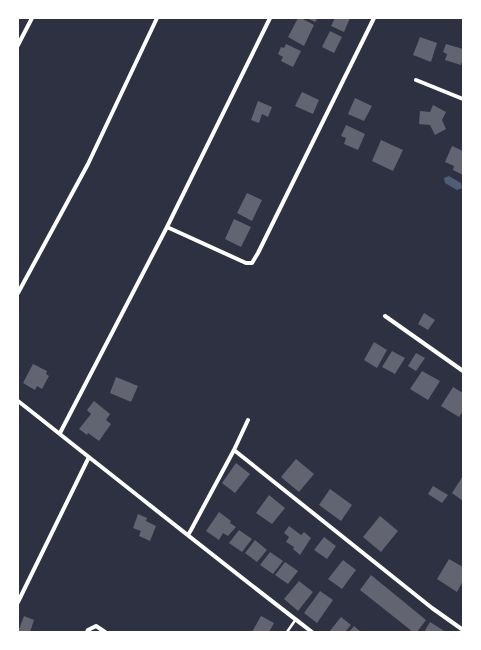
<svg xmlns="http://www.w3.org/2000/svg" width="481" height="650" font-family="Cabin,sans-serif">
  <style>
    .water { fill: #4f5d75 }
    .building { fill: #626471 }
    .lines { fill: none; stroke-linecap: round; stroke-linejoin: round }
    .service { stroke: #fff; stroke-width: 2.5 }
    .minor { stroke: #fff; stroke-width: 4 }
  </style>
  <rect width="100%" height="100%" fill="#2d3142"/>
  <path class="water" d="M449,176L461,183L462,188L457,190L445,183L444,178Z"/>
  <path class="building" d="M298,18H301L314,25L304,46L288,37Z
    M307,18H318L315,22Z
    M335,18H350L344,32L331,26Z
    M330,31L342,37L334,53L322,47Z
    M420,37L437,43L431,62L413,55Z
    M286,44L301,51L293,67L281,61L283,57L278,54L281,47L284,48Z
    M446,44L463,49V58L461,65L445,60L447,54L443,52Z
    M302,92L319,100L313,114L295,106Z
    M355,98L372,106L364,121L348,114Z
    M258,101L272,107L268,117L262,114L259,123L251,120Z
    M433,105L446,112L442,120L446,129L435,135L430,125L419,124L420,111L430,112Z
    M346,125L365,134L358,150L344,144L346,138L341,136Z
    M381,140L403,150L393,171L372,161Z
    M452,146L463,151V175L453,170L454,166L445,162Z
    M247,193L262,200L252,221L237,213Z
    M234,219L251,227L241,247L225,239Z
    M424,313L435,320L428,330L418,324Z
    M374,342L387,350L377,368L364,360Z
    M392,351L405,358L395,374L382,367Z
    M416,353L425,358L416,371L408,366Z
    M33,364L47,371L46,374L49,376L42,389L37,386L35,390L23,383Z
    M422,371L440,381L428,400L410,389Z
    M116,377L138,386L131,402L110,393Z
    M453,387L463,393V411L459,417L441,406Z
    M94,401L110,414L106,420L111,424L99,441L88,433L87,435L79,429L91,414L87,410Z
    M296,459L314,474L299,492L281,477Z
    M236,463L250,474L235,493L222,483Z
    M463,476V501L452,493Z
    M433,486L448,495L442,503L428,494Z
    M330,489L352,505L341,521L319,505Z
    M269,495L285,508L272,524L256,513Z
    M219,512L231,521L230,523L236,527L228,536L223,533L219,540L206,531Z
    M138,514L147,518L146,521L156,526L150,541L139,536L141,531L133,528Z
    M380,516L398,531L381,552L363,537Z
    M289,526L301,535L304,532L311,538L300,555L293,549L294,547L286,542L289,537L284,533Z
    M239,530L252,539L242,552L229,543Z
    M324,537L336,546L327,559L314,550Z
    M255,540L267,550L257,562L245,553Z
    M270,552L283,561L273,574L260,565Z
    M449,559L463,567V581L457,592L437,579Z
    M343,560L356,570L342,589L328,579Z
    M285,562L298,571L288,584L275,575Z
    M371,575L426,620L417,632H413L360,590Z
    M299,581L313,592L298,611L284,599Z
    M320,591L333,600L317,623L304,613Z
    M24,616L34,620L30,632H18Z
    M261,616L274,623L269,632H252Z
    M341,617L351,625L345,632H329Z
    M430,622L446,632H424Z
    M354,626L361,632H349Z"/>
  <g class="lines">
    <path class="service" d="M287,632L296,619"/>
    <path class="minor" d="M18,45L32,18
      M416,80L463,99
      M167,227L246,263H252L258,253L374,18
      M18,293L88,164L157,18
      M385,316L463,371
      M18,401C45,422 72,444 99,465C170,521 240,577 312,632
      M60,433L167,227L270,18
      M234,450L432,608L463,630
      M188,535L191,530L234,450L248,420
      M18,602L89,457
      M87,632L88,630L96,626L105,632"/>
  </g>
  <rect width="481" height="650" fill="none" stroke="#ffffff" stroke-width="38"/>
</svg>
